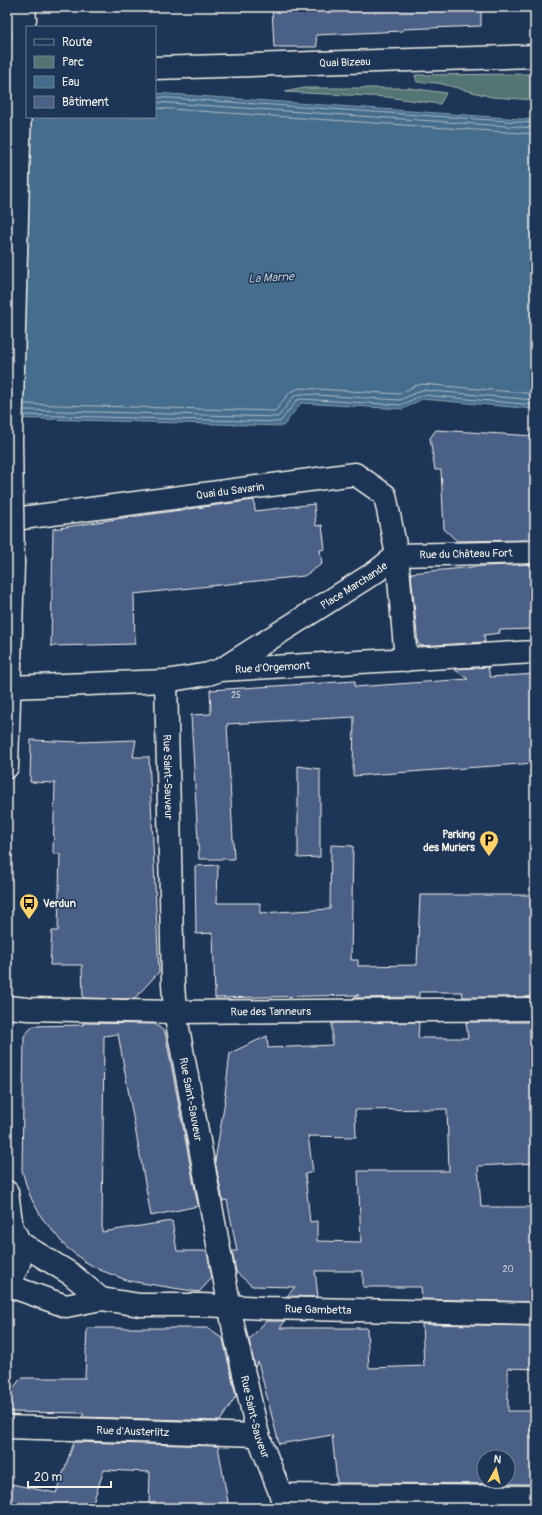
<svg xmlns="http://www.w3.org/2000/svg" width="542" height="1515" font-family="Pangolin,sans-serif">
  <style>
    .green { fill: #537473; stroke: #a4b2ae }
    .water { fill: #456d8d; stroke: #8ba2b1 }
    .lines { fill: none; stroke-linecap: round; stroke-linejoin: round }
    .shore { stroke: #aebcc4; stroke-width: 1 }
    .building { fill: #4b6187; stroke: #f4f1e8; fill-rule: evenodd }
    .minor-casing { stroke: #f4f1e8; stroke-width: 25 }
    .secondary-casing { stroke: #f4f1e8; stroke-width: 25 }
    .minor { stroke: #1d3557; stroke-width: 22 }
    .secondary { stroke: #1d3557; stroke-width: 22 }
    .secondary-bridge-casing { stroke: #f4f1e8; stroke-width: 25; stroke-linecap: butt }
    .secondary-bridge { stroke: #1d3557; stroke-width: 22 }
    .labels { text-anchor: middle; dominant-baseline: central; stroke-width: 3; stroke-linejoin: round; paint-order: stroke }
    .number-label { font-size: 9px; fill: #cacdd0 }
    .street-label { font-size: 11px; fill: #f4f1e8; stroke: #1d3557 }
    .poi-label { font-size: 11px; font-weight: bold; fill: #f4f1e8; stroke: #1d3557; text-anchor: end }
    .water-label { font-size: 12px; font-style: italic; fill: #b7c3c8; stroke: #1d3557 }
  </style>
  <rect width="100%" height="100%" fill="#1d3557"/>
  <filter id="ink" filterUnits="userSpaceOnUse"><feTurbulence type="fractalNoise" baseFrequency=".025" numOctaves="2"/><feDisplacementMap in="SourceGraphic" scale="8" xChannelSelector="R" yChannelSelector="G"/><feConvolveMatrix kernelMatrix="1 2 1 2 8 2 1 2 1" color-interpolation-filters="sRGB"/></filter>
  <g filter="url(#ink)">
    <path class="green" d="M535,74V100L492,97L438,83L417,82L415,75Z
      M304,88H409L446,93L440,104L387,97L285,92Z"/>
    <path class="water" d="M7,88L27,89V117H155V93L535,120V409L422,399L403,409L301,403L283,426L7,418Z"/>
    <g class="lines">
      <path class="shore" d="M155,97L535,123
        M155,102L535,128
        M155,108L535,134
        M24,404L275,411L290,392L300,388L399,394L415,386L422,384L535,394
        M24,410L278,417L294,396L300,394L400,400L422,390L535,400
        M24,415L280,422L297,400L301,399L401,405L422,395L535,405"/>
    </g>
    <path class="building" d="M272,7H481V26L403,29V31L316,35L317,47H274Z
      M436,430L535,436V540L457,541L444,529L441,470H435L430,438Z
      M254,500L255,511L314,504L316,526L322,525L325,549L320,550L322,564L304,576L134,594L135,644L51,646L53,529L116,519Z
      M535,564V629L499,630L500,633L484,635L485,642L421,646L418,644L411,573L484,566Z
      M488,667L490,677L535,674V763L353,776L354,717L227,724L234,859H199L191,715L211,714L210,690L355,681V687L468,679L454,669Z
      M31,740L79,742L136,740L133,757H149L159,972L134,999L83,998L82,965H50L52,931H58L60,854H53L55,783L30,782Z
      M298,766L320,769V857L298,858Z
      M331,845L353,846L351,960H358V966L417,965L420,895H535V997H463L462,992H419V997L353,998L359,995L215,998L213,933L196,934L195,866L218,865L217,903H260V913L330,909Z
      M419,1022L418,1038H468L466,1022H535V1163L478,1166L481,1207H535V1302L422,1299L421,1287H363V1271H315L318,1297L287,1296L295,1287L252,1286L236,1272L232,1251H237L227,1200L223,1201L215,1161L226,1094H225L230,1053L267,1036L268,1048L332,1045V1023ZM447,1109L449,1171H358L361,1242L317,1241V1221L310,1222L305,1174L313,1172L308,1136L356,1137L355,1110Z
      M83,1023L155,1024L165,1032L198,1206L151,1216L118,1034L104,1036L102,1232L172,1221L177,1251H207L212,1278L199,1292L129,1281L100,1270L84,1261L66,1247L42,1218L32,1200L27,1188L22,1170L24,1036L33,1026L83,1025Z
      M266,1321H285L280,1328H367L369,1368L424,1366L422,1324L535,1326V1369L508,1368V1411H531V1439H535V1484L337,1483L332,1435L279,1444L258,1362L255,1367L249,1340ZM484,1457H508V1481H484Z
      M87,1328H207L223,1339L236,1396L220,1421L82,1417L84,1413L8,1412V1396L20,1379L23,1378H85Z
      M74,1442L218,1446L229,1508H149L150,1472L104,1470L91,1508H7V1496L11,1484L56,1493Z"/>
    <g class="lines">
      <g class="minor-casing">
        <g id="minor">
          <path d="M7,19H25"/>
          <path id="s1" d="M155,68L535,56"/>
          <path id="s2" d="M7,520L355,474L385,495L397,555L406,660"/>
          <path id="s3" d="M397,555L535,552"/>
          <path id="s4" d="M222,669L377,571L397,555"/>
          <path id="s5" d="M166,681L173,984L175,1012L234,1330L258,1435L281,1495L284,1508"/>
          <path id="s6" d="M10,687L166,681L208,674L220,670L535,652"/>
          <path id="s7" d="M7,1007L28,1009L175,1012L535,1009"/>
          <path id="s8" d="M7,1427L258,1435"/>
          <path d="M281,1495L535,1497"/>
        </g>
      </g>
      <g class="secondary-casing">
        <g id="secondary">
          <path d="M21,66L25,7"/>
          <path d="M7,767L13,564"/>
          <path d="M7,1192L12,1229"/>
          <path d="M7,1224C24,1239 26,1265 7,1280"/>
          <path d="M20,1243L71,1274L101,1299"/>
          <path id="s9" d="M7,1285L66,1306L101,1299L140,1305H202L264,1308L535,1314"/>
        </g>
      </g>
      <use href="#minor" class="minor"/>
      <use href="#secondary" class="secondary"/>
      <g class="secondary-bridge-casing">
        <path id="secondary-bridge" d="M13,564L11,440L21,66"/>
      </g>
      <use href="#secondary-bridge" class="secondary-bridge"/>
    </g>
  </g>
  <defs>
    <g id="parking-pin" transform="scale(1)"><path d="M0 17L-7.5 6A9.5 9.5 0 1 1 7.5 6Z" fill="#ffd166" stroke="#1d3557"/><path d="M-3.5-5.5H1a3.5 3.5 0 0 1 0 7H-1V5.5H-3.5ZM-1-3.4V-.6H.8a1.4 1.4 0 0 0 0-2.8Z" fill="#111"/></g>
    <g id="bus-pin" transform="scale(1)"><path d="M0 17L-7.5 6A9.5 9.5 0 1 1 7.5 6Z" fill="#ffd166" stroke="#1d3557"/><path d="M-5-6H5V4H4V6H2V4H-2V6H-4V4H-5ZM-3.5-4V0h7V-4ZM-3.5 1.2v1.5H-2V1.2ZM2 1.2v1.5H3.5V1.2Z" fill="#111"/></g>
  </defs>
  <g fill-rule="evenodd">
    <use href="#parking-pin" x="489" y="840"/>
    <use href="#bus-pin" x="29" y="903"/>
  </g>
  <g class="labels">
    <g class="number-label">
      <text x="236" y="695">25</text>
      <text x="508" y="1269">20</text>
    </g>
    <g class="street-label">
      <text stroke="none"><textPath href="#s1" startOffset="190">Quai Bizeau</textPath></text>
      <text stroke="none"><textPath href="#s2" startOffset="225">Quai du Savarin</textPath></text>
      <text stroke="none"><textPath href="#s3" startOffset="69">Rue du Château Fort</textPath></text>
      <text stroke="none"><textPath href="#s4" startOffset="156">Place Marchande</textPath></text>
      <text stroke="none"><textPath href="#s6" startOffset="264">Rue d'Orgemont</textPath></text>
      <text stroke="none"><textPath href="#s5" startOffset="96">Rue Saint-Sauveur</textPath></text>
      <text stroke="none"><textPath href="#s7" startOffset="264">Rue des Tanneurs</textPath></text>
      <text stroke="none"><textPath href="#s5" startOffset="420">Rue Saint-Sauveur</textPath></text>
      <text stroke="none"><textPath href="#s9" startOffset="316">Rue Gambetta</textPath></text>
      <text stroke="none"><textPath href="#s5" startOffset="744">Rue Saint-Sauveur</textPath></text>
      <text stroke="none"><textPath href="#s8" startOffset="126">Rue d'Austerlitz</textPath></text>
    </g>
    <g class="poi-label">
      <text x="475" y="834">Parking<tspan x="475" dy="13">des Muriers</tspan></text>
      <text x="43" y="903" text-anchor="start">Verdun</text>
    </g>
    <g class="water-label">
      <text transform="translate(271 278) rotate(-3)">La Marne</text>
    </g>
  </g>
  <rect width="542" height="1515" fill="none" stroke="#1d3557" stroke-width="24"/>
  <rect x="12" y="12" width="518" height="1491" fill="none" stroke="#f4f1e8" stroke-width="1.5" filter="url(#ink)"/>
  <rect x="26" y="26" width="130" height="92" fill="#1d3557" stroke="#738091"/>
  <rect x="34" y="39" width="20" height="6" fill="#1d3557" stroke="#738091"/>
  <text x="62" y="46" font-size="12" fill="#f4f1e8">Route</text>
  <rect x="34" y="56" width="20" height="12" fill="#537473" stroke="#738091"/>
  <text x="62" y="66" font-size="12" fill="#f4f1e8">Parc</text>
  <rect x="34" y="76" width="20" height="12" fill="#456d8d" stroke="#738091"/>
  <text x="62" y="86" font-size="12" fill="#f4f1e8">Eau</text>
  <rect x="34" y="96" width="20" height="12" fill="#4b6187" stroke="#738091"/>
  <text x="62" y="106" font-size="12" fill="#f4f1e8">Bâtiment</text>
  <g transform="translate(496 1469) rotate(8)"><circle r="19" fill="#1d3557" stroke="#738091"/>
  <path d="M0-3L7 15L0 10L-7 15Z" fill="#ffd166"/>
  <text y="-6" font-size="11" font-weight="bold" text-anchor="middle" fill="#f4f1e8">N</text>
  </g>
  <path d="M28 1481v6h83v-6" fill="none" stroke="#f4f1e8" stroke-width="2"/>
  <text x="34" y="1481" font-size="12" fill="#f4f1e8" stroke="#1d3557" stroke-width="3" paint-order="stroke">20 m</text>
</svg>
